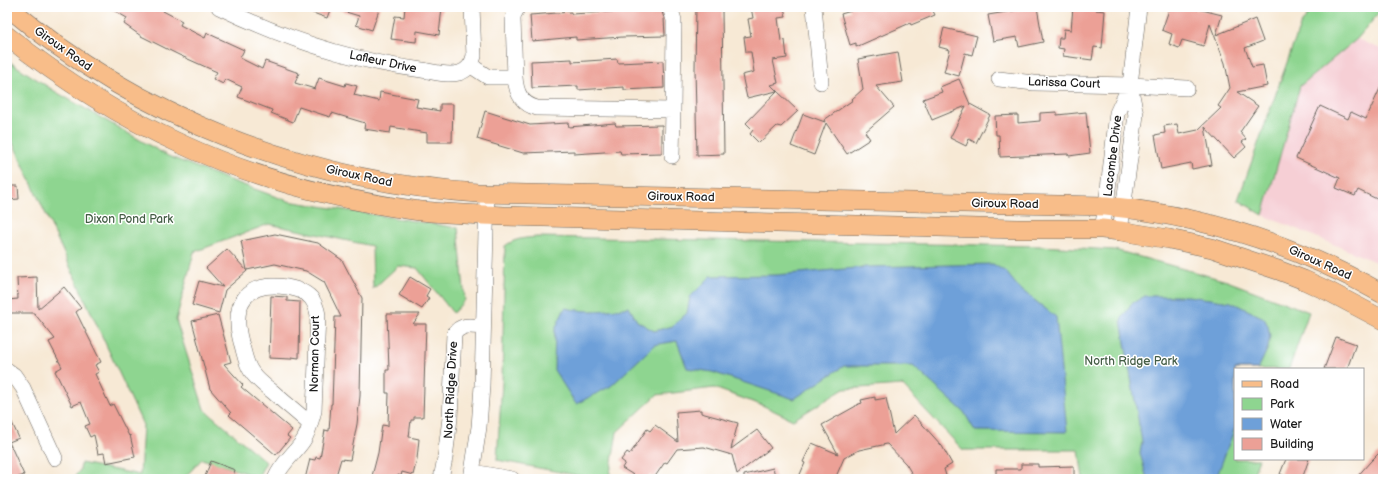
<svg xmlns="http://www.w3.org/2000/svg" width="1390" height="486" font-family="'Balsamiq Sans',sans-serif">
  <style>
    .built { fill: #f6cfd5 }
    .green { fill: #8ed590; stroke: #557856 }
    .water { fill: #6ea0d9; stroke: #455e7a }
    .building { fill: #eca096 }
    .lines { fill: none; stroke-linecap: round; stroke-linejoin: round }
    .minor-casing { stroke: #69645d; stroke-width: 16 }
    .major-casing { stroke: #69645d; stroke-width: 20 }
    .minor { stroke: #fff; stroke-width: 15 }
    .major { stroke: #f8bd89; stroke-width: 19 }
    .labels { text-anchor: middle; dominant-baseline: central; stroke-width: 3; stroke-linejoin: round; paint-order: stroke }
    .street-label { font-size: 12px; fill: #1c1c1c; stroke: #fff }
    .park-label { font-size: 12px; fill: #445d45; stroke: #fff }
  </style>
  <rect width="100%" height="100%" fill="#fff"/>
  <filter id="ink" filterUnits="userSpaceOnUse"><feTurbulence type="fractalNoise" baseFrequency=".025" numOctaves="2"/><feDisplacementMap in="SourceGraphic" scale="8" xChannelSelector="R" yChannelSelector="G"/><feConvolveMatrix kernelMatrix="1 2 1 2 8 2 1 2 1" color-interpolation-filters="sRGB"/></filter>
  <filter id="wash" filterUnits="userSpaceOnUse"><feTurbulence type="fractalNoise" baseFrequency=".012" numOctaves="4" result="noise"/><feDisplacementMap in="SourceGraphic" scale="16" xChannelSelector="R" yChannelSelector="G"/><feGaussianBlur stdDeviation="0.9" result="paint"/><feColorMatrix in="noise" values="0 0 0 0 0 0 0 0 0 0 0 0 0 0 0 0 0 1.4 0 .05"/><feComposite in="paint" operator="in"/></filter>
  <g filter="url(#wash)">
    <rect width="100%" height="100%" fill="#f7e9d5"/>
    <path class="built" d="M1357,39L1383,50V265L1263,215L1300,86Z"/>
    <path class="green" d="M1313,7L1383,8L1357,39L1300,86L1263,215L1238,200L1300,26Z
      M7,60L56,92L168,156L224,178L288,201L458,228L465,300L453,313L417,268L398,266L373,289L372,246L269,224L194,252L176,320L204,409L266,462L258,477L202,459L183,479H73L80,470L81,463L140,475L143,425L7,130Z
      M538,237L1041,246L1115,250L1227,281L1309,312L1289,369H1235V459H1259L1252,479H1083L1079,450H963L902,385L844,389L793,420L764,406L714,388L657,395L617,432L609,479H596L497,460L502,382L505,246C515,238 526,238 538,237Z"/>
    <path class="water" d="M993,264L1006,272L1019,288L1056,317L1067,432L975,431L964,412L913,366H844L794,399L712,372L687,368L677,341L654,345L645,354L611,386L576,404L554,370L555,329L565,308C588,313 606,311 629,307L637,321L654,331L673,326L687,313L690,297L711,276L777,275L867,267Z
      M1145,296H1188L1231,302L1264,318L1268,326L1270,336L1268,348L1258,369H1235V427L1216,479H1147L1140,453L1142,442L1121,320L1131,304Z"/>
    <g id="blocks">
      <path class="building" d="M108,7H166L163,11L182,21L180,25L205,38L207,33L244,50L240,58L262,69L265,61L299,73L295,83L315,89L319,78L345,86L346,83L357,86L354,95L379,101L380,92L418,99L416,107L440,111V104H453L452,142H427V133L391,127L390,133L364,129L365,123L332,113L330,117L299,107L293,122L271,113L272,110L238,97L242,87L225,79L223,84L213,79L217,72L179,55L141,36L124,24L127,18Z
        M299,7H331L327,18L299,8Z
        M336,7H380L372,30L356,25L359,16L336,9Z
        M405,7H442L439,35L417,31L416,42L391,39L395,16L404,17Z
        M696,7H721L722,11L724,154L697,155L695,69Z
        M751,7H784L786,17L778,18L781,41L785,40L787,58L773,60L778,83L771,85L777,91L747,98L742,75L754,72L751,52H746L744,37L751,36L748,19L753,18Z
        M849,7H931L935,15L911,25L910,23L856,47V43L850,45L841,14L851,11Z
        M1037,7L1043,42L1019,47L1017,37L993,41L988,15Z
        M1073,7H1097L1096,10L1105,11L1102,48L1094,47L1092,60L1063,56L1064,49L1058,48L1059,38H1063L1064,29L1071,30Z
        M1170,7H1189L1198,10V9L1222,15L1216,35L1255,19L1263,41L1245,48L1252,67L1263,65L1267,86L1237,92L1258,106L1240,132L1246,139L1242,142L1246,147L1234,158L1205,127L1212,165L1192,169L1191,163L1161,169L1155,135L1165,133L1164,126L1177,124L1179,134L1198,130L1221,108L1218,106L1230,88L1225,63L1210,24L1204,46L1182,40L1179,48L1169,44L1172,34L1162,30Z
        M661,9L664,18L665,36L623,37L576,40V37L532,41L530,15L571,12V14Z
        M944,28L977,36L972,55L965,53L959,76L944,72L950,50L939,47Z
        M898,52L903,82L876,86L894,107L865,132L870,139L847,154L826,123L814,155L791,146L803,114L825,122L824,120L853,100L852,99L863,89L858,59Z
        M572,59V62L617,59L618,63L663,61L664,88L624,90V87L578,90V86L532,88L531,61Z
        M959,79L970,104L990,115L976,143L969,139L966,146L950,138L966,106L932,120L923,99L942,92L940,87Z
        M1383,82V202L1358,190L1355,196L1336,188L1340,178L1296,158L1320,106L1348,119L1351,112L1366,119Z
        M777,91L798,111L781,127L777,126L759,143L750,134L753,130L746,123Z
        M485,111L530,125L568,123L569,127L615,123L616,126L662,125V153L621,154L620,151L574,154V151L523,153L477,139Z
        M1057,112V115L1086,112L1090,153L1069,156L1068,154L1000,157L999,135H996L995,116L1018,115V123L1040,121V113Z
        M7,186H18L19,199L7,200Z
        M275,234L318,243L342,260L362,298L360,396L357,424L350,460L341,459L335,479H305L310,459L315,460L316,457L320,458L325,430L329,431L331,404H332L335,317H341L324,282L306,271L275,264L247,270L241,241Z
        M227,249L247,271L225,290L219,313L192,305L199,281L223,287L206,268Z
        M37,277L38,309L64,287L81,308L76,312L101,362L95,365L99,372L95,374L110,406L113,404L129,436L130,435L135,457L106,463L104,453L98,454L94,435L90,437L85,426L90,424L81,402L72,406L55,371L62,367L49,342L55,339L34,313H9L8,300L18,299L17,278Z
        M410,277L430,289L426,296L429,298L422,309L399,295Z
        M271,296L287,297V301L300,302L299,358L291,357V359L269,358Z
        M387,314H420L413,324H426L423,417H414V420H411L409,437L419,439L417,459L413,475L402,472L401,476L398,475L397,479H389L372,476L378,453L382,425L388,426L389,393H386V370H389Z
        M218,315L231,362L224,364L243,385L241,387L292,430L287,436L290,438L276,455L229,415L231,413L210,389L192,321Z
        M1336,337L1356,344L1347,369H1324Z
        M875,397V400L886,398L894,434L914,415L942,446L952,464L944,469L947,479H915L906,464L887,444L859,450L844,458L835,479H798L805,463L803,462L812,443L838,454L822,425L856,406V405L862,403L861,400Z
        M701,410V413L738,423L731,449L757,430L771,448L737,474L732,455L704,447L677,449L667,463L665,462L654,478L650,475L647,479H640L622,468L625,463L621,460L627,452L630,454L647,429L650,431L655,425L678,442L676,412Z
        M7,412L19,438L9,442L24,475L14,479H7Z
        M1383,449V479H1355L1370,462Z
        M1286,459H1309L1302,479H1293L1280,474Z
        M211,461L235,470L232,479H204Z
        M1021,464H1038V467L1074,466V479H996V469H1021Z
        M773,468L776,479H744V475Z"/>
    </g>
  </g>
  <g filter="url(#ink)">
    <use href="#blocks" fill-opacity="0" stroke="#69645d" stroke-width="1"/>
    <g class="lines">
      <g class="minor-casing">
        <path id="minor" d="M219,7C283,38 352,61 422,70C434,72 447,76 459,73C467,71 472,64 474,56L472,7
          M814,7L821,82
          M470,65L488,77H515C516,92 521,104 537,108L673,110L674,27V20L670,7
          M515,77L513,19L514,14L518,7
          M999,79L1034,83L1130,85L1187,88
          M672,156L673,110
          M1102,229L1106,206L1117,113L1130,85L1139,7
          M1120,231L1136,115L1130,85
          M7,370L14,375L23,388L55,458
          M473,472L512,479
          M275,479C281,464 294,454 303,441C309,432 311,421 314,411L318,315C317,309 315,303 311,298C305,291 296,289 287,287C245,281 231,304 241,342C244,351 245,362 251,371C256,379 265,386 273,392C285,403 298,413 310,424
          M441,479L445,458L450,418L454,334C461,323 472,326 483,327
          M471,479L479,427L482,386L487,193"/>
      </g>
      <g class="major-casing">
        <path id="major" d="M8,7C139,118 307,182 478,193L1106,206C1204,216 1297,245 1383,294
          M7,36C60,78 119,116 181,144C254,178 334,199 413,210C444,214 474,214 504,216L1018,229H1102L1120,231L1169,239L1212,248L1278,270L1304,280L1328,291L1383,320"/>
      </g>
      <use href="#minor" class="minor"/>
      <use href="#major" class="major"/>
    </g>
  </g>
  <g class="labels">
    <g class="street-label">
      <text transform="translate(63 49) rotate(35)">Giroux Road</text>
      <text transform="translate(383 62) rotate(12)">Lafleur Drive</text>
      <text transform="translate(1064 83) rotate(2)">Larissa Court</text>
      <text transform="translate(1113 156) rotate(-83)">Lacombe Drive</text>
      <text transform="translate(359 176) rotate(12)">Giroux Road</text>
      <text transform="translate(681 197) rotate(1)">Giroux Road</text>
      <text transform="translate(1005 204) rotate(1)">Giroux Road</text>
      <text transform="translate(1320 263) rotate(24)">Giroux Road</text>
      <text transform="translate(315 354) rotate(-89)">Norman Court</text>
      <text transform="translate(451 390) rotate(-87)">North Ridge Drive</text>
    </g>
    <g class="park-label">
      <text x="129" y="219">Dixon Pond Park</text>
      <text x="1131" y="361">North Ridge Park</text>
    </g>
  </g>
  <rect width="1390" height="486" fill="none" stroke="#fff" stroke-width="24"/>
  <rect x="1234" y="368" width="130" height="92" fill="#ffffff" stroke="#a4a4a4"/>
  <rect x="1242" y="381" width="20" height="6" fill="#f8bd89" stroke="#a4a4a4"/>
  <text x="1270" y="388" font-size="12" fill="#1c1c1c">Road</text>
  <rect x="1242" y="398" width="20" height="12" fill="#8ed590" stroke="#a4a4a4"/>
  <text x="1270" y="408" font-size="12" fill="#1c1c1c">Park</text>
  <rect x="1242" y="418" width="20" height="12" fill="#6ea0d9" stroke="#a4a4a4"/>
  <text x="1270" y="428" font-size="12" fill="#1c1c1c">Water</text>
  <rect x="1242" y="438" width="20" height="12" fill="#eca096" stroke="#a4a4a4"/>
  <text x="1270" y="448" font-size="12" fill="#1c1c1c">Building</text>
</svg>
